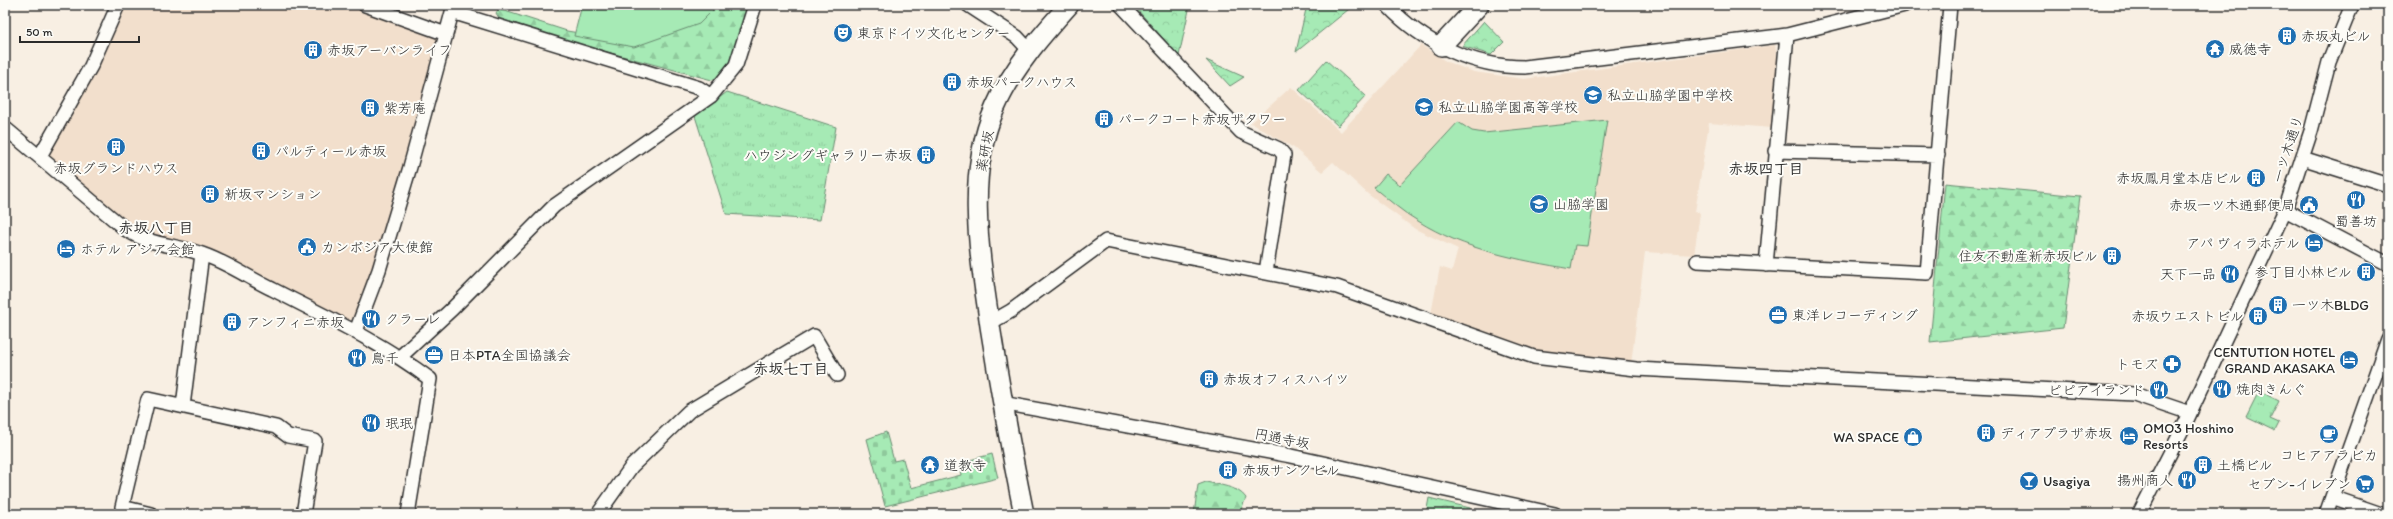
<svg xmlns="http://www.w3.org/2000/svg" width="2393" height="519" font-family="Itim,'Klee One',sans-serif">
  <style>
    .built { fill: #f2dfcc }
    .grass { fill: url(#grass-tufts); stroke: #688a70 }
    .forest { fill: url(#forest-firs); stroke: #688a70 }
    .cemetery { fill: url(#cemetery-stones); stroke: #688a70 }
    .park { fill: url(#park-crowns); stroke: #688a70 }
    .garden { fill: #a6eab5; stroke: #688a70 }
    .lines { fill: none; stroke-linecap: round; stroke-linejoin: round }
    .street-casing { stroke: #2b2b2b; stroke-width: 16 }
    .secondary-casing { stroke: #2b2b2b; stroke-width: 22 }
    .street { stroke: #fdfcf7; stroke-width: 13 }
    .secondary { stroke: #fdfcf7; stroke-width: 19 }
    .labels { text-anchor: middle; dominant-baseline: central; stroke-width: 4; stroke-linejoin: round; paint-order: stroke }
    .poi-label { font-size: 14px; fill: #2b2b2b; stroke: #fdfcf7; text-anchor: start }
    .street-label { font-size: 14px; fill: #2b2b2b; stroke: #fdfcf7 }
    .neighbourhood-label { font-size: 15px; font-weight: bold; fill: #2b2b2b; stroke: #fdfcf7 }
  </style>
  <defs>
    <pattern id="grass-tufts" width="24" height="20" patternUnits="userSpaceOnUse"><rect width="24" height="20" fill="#a6eab5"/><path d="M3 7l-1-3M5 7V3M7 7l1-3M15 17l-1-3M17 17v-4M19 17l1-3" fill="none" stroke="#8fc99c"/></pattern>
    <pattern id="forest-firs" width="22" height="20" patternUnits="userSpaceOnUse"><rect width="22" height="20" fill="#a6eab5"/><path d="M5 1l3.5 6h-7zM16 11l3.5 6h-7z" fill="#8fc99c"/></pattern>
    <pattern id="cemetery-stones" width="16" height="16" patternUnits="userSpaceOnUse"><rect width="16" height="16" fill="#a6eab5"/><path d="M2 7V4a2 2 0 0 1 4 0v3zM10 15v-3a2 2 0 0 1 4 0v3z" fill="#8fc99c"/></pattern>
    <pattern id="park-crowns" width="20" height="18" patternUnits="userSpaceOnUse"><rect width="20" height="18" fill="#a6eab5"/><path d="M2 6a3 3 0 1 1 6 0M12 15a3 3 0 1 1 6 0" fill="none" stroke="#8fc99c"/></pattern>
  </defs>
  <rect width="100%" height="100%" fill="#f8efe3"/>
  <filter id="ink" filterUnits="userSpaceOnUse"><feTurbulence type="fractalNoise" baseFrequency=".025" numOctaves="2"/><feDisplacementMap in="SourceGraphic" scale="8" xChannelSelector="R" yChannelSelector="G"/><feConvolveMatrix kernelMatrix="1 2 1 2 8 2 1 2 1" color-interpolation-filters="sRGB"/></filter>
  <g filter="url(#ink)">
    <path class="built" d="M120,5H352L435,35L440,40L408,167L358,314L353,320L345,319L215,252L149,237L134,230L49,159L46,154Z
      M1421,45L1447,62L1474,72L1524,79L1775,45L1779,65L1772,128L1709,123L1695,212L1700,213L1694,255L1645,252L1631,364L1538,354L1431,314L1440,267L1452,271L1458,249L1415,229L1369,195L1333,162L1322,172L1294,148L1251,123L1291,87L1341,132Z"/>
    <path class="grass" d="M727,92L836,127L820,220L726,214L695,116Z
      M2259,391L2279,401L2270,419L2279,423L2275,431L2246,417Z"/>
    <path class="forest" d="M705,5H749C741,29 737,69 712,80L562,40L499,18L496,13L498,10L508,12L567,31L614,39Z
      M1945,183L2080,196L2063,328L1930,342Z
      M1206,482C1218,485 1238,486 1246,498L1239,514H1194L1198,485Z"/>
    <path class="cemetery" d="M886,432L894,461L903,459L911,488L961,475L959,463L992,454L998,478L885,506L867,439Z"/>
    <path class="park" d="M1133,5H1190L1179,56Z
      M1307,5H1354L1296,52Z
      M1484,21L1504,42L1491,55L1462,46Z
      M1206,60L1244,77L1230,86Z
      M1326,60L1366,96L1338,126L1299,90Z
      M1429,498L1470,508L1469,514H1426Z"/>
    <path class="garden" d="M582,5H718L699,24L634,47L574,36Z
      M1607,120L1587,246L1575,245L1571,269C1519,260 1464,250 1418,221C1402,212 1388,199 1374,188L1386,174L1400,185L1458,122L1472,131L1484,133Z"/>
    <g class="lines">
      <g class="street-casing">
        <path id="street" d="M365,5L446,34
          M968,5L1017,37L1030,51
          M1121,5L1241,132L1279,149L1284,155L1266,272
          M1387,5C1423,43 1472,67 1525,67L1787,35L1905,5
          M452,12L699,88L711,96
          M5,128L125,229C151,246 174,244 202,254C226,262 249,278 272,289C326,317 381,342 430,379L408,514
          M1775,151L1938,155
          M40,156L91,66L118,5
          M2302,158L2388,185
          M2285,210L2388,264
          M1697,261L1927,273L1950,5
          M1766,265L1787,35
          M990,323L1011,311L1106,241L1337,287L1534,357L1636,369L2134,394L2190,413
          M356,331L379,270L410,167L454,5
          M400,357L452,309L554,206L711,96L736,65L755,5
          M1002,403L1291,456L1555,514
          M183,406L202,254
          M2332,497L2381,514
          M151,514L122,507L148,399L276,427L288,436L315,441L303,514
          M598,514L632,466L689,411L814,336L837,375
          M2139,514L2185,424L2285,210L2311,131L2329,62L2352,5
          M2326,514L2388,339"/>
      </g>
      <g class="secondary-casing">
        <path id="secondary" d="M1441,46L1479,5
          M1024,514C1011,451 1000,389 990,326C980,256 965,176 995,108C1012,69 1041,36 1069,5"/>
      </g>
      <use href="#street" class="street"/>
      <use href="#secondary" class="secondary"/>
    </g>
  </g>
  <defs>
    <g id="theatre-disc" transform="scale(1)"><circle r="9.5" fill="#1f6fb2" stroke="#fdfcf7"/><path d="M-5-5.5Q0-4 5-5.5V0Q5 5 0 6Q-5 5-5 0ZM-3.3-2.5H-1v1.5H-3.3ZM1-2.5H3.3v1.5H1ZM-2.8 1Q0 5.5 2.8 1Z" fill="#fff"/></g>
    <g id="building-disc" transform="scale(1)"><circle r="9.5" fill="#1f6fb2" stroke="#fdfcf7"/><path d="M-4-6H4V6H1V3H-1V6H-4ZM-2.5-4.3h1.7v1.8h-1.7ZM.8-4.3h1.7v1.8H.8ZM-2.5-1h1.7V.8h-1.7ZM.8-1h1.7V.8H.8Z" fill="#fff"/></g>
    <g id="temple-disc" transform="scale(1)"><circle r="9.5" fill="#1f6fb2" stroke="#fdfcf7"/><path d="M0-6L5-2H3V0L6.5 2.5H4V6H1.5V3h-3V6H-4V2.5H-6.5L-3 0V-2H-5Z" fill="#fff"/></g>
    <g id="school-disc" transform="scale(1)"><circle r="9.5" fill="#1f6fb2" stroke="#fdfcf7"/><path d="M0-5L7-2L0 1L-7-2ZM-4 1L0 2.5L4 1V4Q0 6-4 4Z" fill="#fff"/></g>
    <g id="restaurant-disc" transform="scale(1)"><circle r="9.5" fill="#1f6fb2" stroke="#fdfcf7"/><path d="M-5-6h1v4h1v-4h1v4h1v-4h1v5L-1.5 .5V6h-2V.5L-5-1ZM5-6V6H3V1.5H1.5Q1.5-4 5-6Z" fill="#fff"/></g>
    <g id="civic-disc" transform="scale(1)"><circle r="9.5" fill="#1f6fb2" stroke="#fdfcf7"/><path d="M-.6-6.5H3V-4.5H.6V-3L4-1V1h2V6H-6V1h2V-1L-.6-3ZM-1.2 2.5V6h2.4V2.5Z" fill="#fff"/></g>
    <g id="hotel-disc" transform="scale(1)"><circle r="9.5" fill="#1f6fb2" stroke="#fdfcf7"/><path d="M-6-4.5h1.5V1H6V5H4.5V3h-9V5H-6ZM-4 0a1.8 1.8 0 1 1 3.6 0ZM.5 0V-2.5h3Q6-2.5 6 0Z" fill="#fff"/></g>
    <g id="office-disc" transform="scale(1)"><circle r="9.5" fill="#1f6fb2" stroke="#fdfcf7"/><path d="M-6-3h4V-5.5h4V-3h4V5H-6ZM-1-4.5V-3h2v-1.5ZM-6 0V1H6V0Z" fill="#fff"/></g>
    <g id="pharmacy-disc" transform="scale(1)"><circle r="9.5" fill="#1f6fb2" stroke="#fdfcf7"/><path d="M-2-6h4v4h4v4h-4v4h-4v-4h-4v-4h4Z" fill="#fff"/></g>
    <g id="cafe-disc" transform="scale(1)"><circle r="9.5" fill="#1f6fb2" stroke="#fdfcf7"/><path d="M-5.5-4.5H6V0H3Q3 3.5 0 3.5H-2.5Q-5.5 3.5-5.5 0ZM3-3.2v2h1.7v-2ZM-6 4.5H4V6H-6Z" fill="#fff"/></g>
    <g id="shop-disc" transform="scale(1)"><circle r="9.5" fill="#1f6fb2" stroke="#fdfcf7"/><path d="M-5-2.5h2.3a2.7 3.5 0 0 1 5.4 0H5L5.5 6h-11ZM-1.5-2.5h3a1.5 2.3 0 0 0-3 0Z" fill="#fff"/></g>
    <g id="bar-disc" transform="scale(1)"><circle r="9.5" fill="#1f6fb2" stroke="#fdfcf7"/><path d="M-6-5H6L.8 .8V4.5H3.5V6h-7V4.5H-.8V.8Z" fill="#fff"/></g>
    <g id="supermarket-disc" transform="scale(1)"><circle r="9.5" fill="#1f6fb2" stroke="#fdfcf7"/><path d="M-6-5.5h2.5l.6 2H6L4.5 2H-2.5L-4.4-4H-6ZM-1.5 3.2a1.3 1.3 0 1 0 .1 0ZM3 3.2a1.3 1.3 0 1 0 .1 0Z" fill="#fff"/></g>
  </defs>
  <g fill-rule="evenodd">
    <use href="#theatre-disc" x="843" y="33"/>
    <use href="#building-disc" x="2287" y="36"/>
    <use href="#temple-disc" x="2215" y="49"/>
    <use href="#building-disc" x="313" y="50"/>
    <use href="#building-disc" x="952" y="82"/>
    <use href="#school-disc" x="1593" y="95"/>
    <use href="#school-disc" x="1424" y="107"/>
    <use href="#building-disc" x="370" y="108"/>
    <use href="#building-disc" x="1104" y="119"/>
    <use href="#building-disc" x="116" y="147"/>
    <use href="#building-disc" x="261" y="151"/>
    <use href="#building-disc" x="926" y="155"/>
    <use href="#building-disc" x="2256" y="178"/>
    <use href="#building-disc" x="210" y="194"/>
    <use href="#restaurant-disc" x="2356" y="200"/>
    <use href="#school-disc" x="1539" y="204"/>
    <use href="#civic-disc" x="2309" y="205"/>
    <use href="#hotel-disc" x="2314" y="243"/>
    <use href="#civic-disc" x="307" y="247"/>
    <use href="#hotel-disc" x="66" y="249"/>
    <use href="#building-disc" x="2112" y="256"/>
    <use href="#building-disc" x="2366" y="272"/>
    <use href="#restaurant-disc" x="2230" y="274"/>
    <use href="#building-disc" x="2278" y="305"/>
    <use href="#office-disc" x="1778" y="315"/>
    <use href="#building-disc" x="2258" y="316"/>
    <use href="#restaurant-disc" x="371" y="319"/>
    <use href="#building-disc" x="232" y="322"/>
    <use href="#office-disc" x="434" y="355"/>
    <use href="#restaurant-disc" x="357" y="358"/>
    <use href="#hotel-disc" x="2349" y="360"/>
    <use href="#pharmacy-disc" x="2172" y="364"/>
    <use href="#building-disc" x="1209" y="379"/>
    <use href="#restaurant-disc" x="2222" y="389"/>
    <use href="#restaurant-disc" x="2159" y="390"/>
    <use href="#restaurant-disc" x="371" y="423"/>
    <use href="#building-disc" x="1986" y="433"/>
    <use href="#cafe-disc" x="2329" y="434"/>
    <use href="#hotel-disc" x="2129" y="436"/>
    <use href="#shop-disc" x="1913" y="437"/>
    <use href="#temple-disc" x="930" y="465"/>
    <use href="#building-disc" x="2203" y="465"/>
    <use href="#building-disc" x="1228" y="470"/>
    <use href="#restaurant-disc" x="2187" y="480"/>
    <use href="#bar-disc" x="2029" y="481"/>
    <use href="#supermarket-disc" x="2365" y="484"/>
  </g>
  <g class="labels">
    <g class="poi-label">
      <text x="857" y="33">東京ドイツ文化センター</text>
      <text x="2301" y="36">赤坂丸ビル</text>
      <text x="2229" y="49">威徳寺</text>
      <text x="327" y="50">赤坂アーバンライフ</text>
      <text x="966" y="82">赤坂パークハウス</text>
      <text x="1607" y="95">私立山脇学園中学校</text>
      <text x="1438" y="107">私立山脇学園高等学校</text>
      <text x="384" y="108">紫芳庵</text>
      <text x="1118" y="119">パークコート赤坂ザタワー</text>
      <text x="275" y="151">パルティール赤坂</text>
      <text x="912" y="155" text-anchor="end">ハウジングギャラリー赤坂</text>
      <text x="116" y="168" text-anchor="middle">赤坂グランドハウス</text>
      <text x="2242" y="178" text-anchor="end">赤坂鳳月堂本店ビル</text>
      <text x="224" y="194">新坂マンション</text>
      <text x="1553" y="204">山脇学園</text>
      <text x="2295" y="205" text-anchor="end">赤坂一ツ木通郵便局</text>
      <text x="2356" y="221" text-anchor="middle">蜀善坊</text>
      <text x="2300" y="243" text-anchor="end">アパ ヴィラホテル</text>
      <text x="321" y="247">カンボジア大使館</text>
      <text x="80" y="249">ホテル アジア会館</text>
      <text x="2098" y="256" text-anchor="end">住友不動産新赤坂ビル</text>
      <text x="2352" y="272" text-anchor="end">参丁目小林ビル</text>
      <text x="2216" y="274" text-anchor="end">天下一品</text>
      <text x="2292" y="305">一ツ木BLDG</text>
      <text x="1792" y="315">東洋レコーディング</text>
      <text x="2244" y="316" text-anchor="end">赤坂ウエストビル</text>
      <text x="385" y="319">クラーレ</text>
      <text x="246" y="322">アンフィニ赤坂</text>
      <text x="2335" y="352" text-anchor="end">CENTUTION HOTEL<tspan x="2335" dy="16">GRAND AKASAKA</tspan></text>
      <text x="448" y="355">日本PTA全国協議会</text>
      <text x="371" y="358">鳥千</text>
      <text x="2158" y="364" text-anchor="end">トモズ</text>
      <text x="1223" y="379">赤坂オフィスハイツ</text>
      <text x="2236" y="389">焼肉きんぐ</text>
      <text x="2145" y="390" text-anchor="end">ピピアイランド</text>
      <text x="385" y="423">珉珉</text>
      <text x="2143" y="428">OMO3 Hoshino<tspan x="2143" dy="16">Resorts</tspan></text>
      <text x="2000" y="433">ディアプラザ赤坂</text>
      <text x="1899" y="437" text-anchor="end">WA SPACE</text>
      <text x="2329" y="455" text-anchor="middle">コヒアアラビカ</text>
      <text x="944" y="465">道教寺</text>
      <text x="2217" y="465">土橋ビル</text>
      <text x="1242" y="470">赤坂サンクビル</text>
      <text x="2173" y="480" text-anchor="end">揚州商人</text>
      <text x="2043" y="481">Usagiya</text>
      <text x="2351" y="484" text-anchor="end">セブン-イレブン</text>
    </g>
    <g class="street-label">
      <text transform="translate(2288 149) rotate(-72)">一ツ木通り</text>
      <text transform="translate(985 151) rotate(-79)">薬研坂</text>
      <text transform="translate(1282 439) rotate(11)">円通寺坂</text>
    </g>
    <g class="neighbourhood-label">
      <text x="1766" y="169">赤坂四丁目</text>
      <text x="156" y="228">赤坂八丁目</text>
      <text x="791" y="369">赤坂七丁目</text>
    </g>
  </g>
  <rect width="2393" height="519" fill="none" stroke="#fdfcf7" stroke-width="20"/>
  <rect x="10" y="10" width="2373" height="499" fill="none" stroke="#2b2b2b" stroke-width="1.5" filter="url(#ink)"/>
  <path d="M20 36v6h119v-6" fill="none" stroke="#2b2b2b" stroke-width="2"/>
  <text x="26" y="36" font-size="12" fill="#2b2b2b" stroke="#fdfcf7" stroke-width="3" paint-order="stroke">50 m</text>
</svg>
